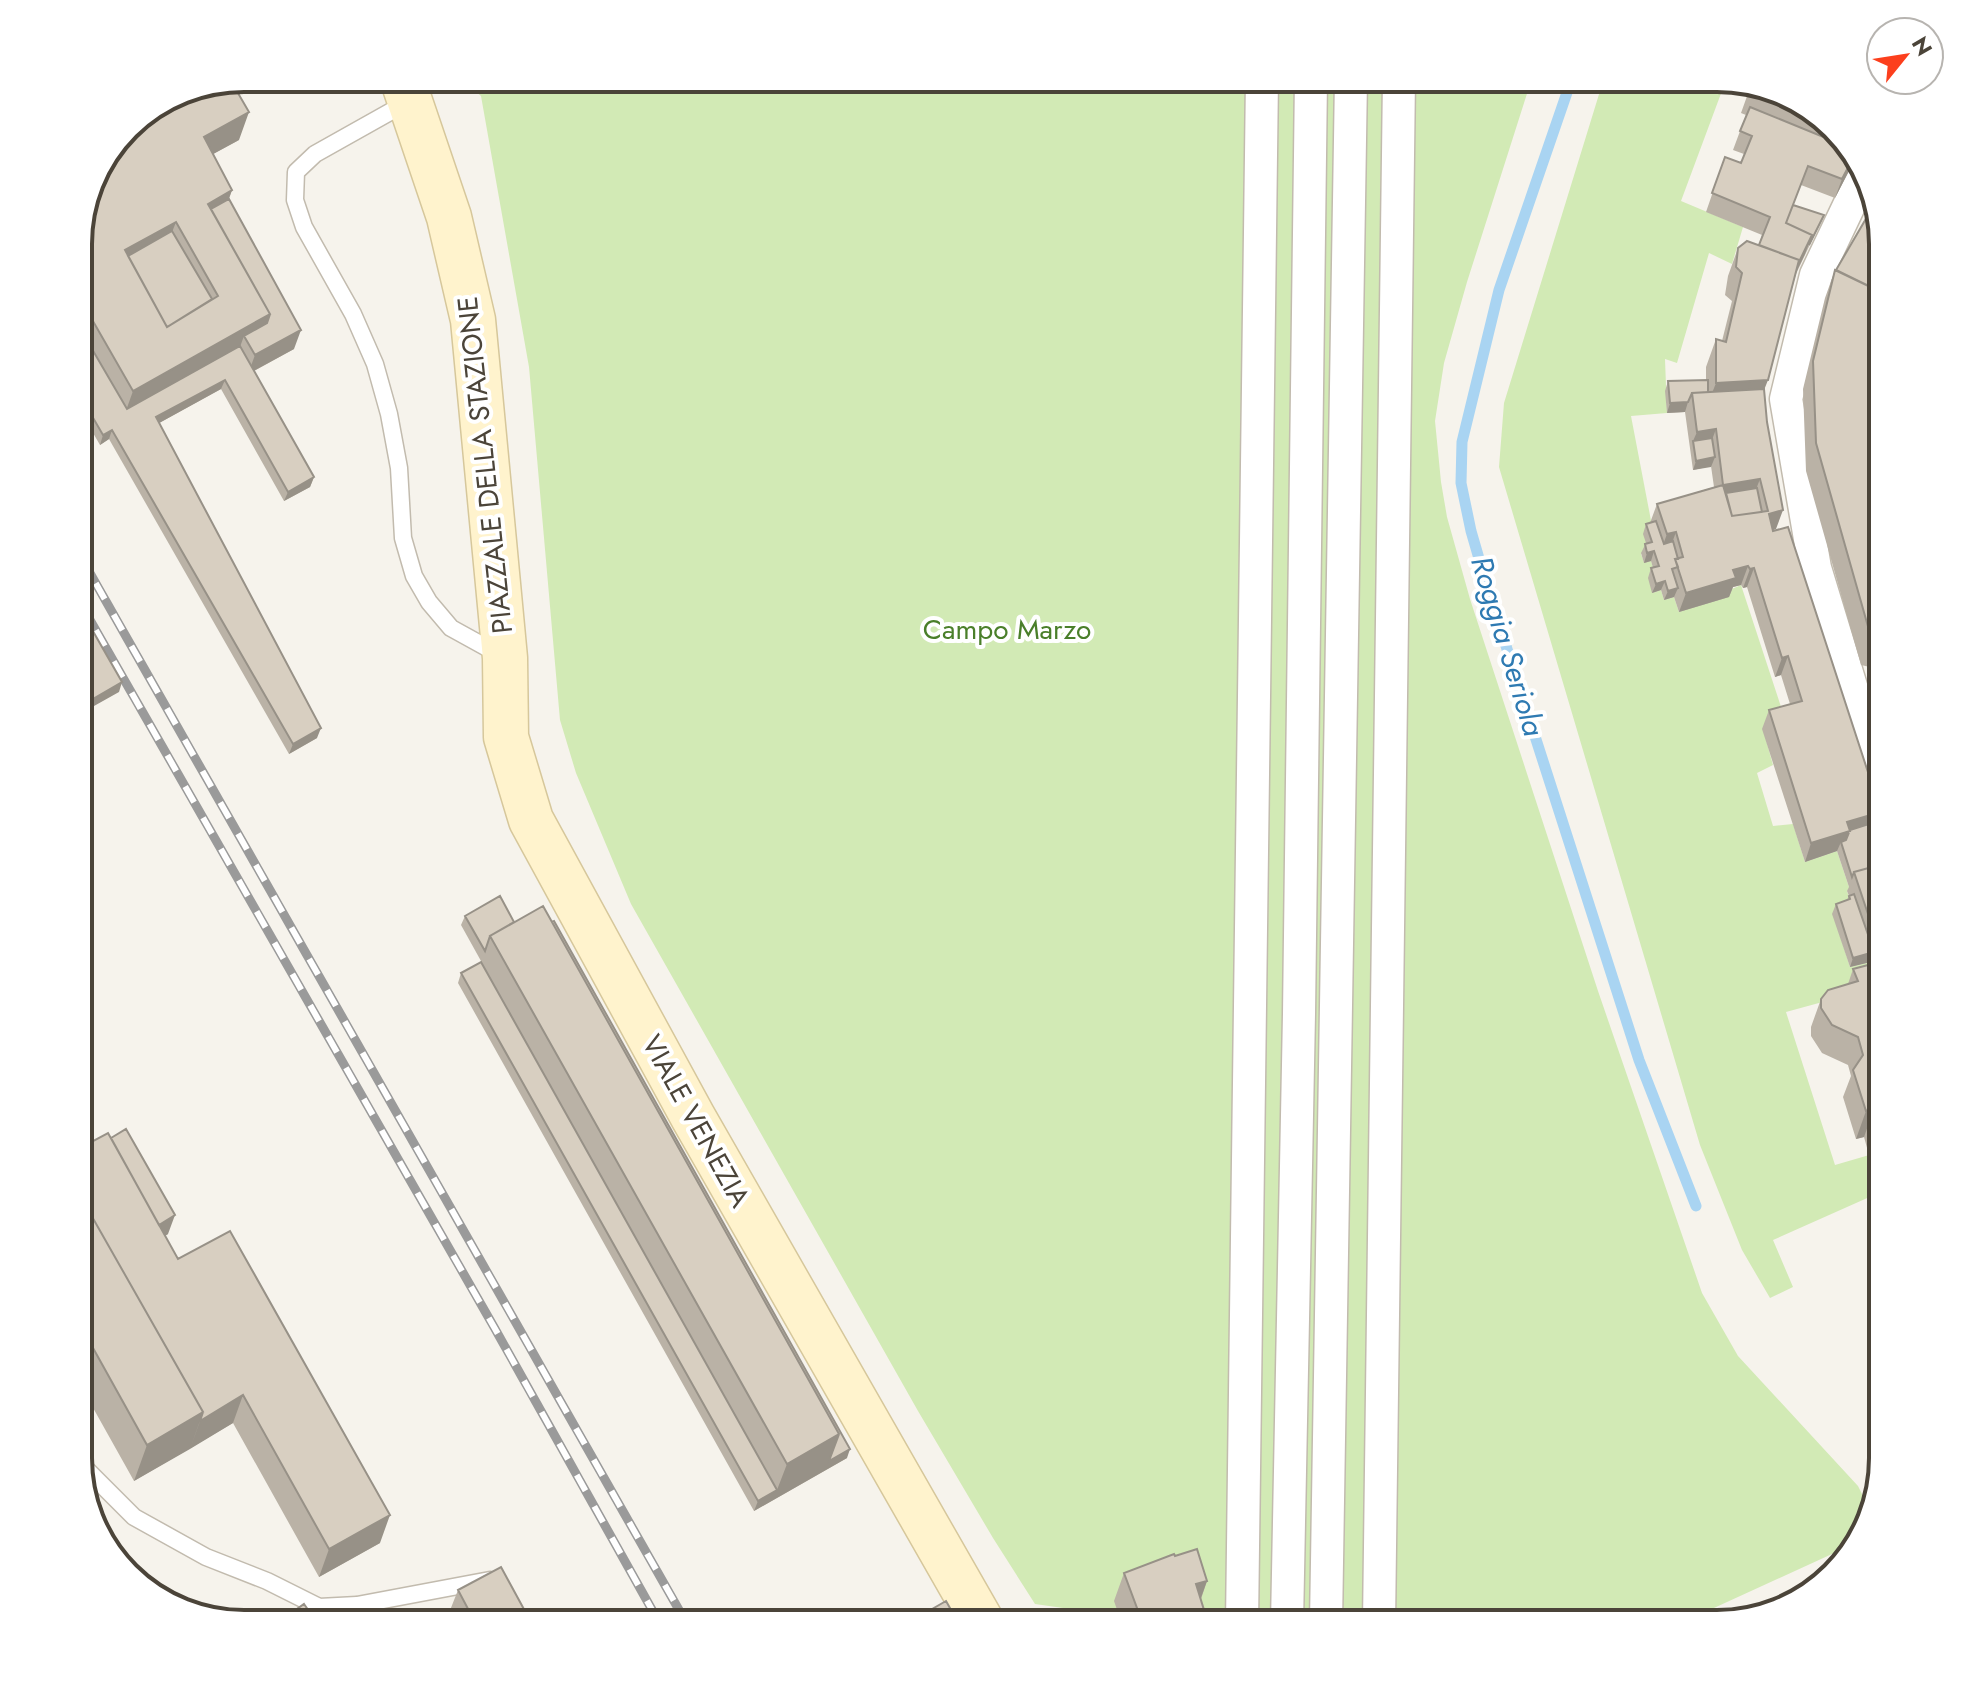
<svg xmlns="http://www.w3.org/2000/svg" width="1961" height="1702" font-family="Jost,sans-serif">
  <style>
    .green { fill: #d2eab5 }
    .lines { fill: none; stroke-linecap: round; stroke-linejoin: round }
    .stream { stroke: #a9d4f2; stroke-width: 11 }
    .lane-casing { stroke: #c2bbae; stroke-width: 19 }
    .street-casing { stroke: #c2bbae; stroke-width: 35 }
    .secondary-casing { stroke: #d6c79b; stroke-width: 47 }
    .lane { stroke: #fff; stroke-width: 16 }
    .street { stroke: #fff; stroke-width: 32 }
    .secondary { stroke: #fff3cd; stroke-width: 44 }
    .rail-casing { stroke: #9a9a9a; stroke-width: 9 }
    .rail { stroke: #fff; stroke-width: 6; stroke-dasharray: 18; stroke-linecap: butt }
    .wall { fill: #bab2a6 }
    .shaded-wall { fill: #979187 }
    .building { fill: #d8cfc1; stroke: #979187; stroke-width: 2; fill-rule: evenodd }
    .labels { text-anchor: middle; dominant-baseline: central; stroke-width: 8; stroke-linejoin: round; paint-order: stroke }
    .street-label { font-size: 28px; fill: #4b4439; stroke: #fff }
    .park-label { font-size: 28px; fill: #4a7f2a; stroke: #fff }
    .water-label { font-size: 30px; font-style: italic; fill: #2e7ab2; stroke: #fff }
    .rim { fill: none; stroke: #4b4439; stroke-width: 4 }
  </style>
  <rect width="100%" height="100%" fill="#f6f3ec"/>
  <path class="green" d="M466,78H1532L1467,282L1444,363L1435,421L1441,482L1447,517L1470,599L1598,991L1702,1293L1738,1356L1858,1486L1872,1514L1870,1522L1856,1543L1679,1624H1075L1063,1608L1035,1604L993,1538L918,1411L631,904L576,773L560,720L529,367L481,96L469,86Z
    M1604,78L1726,80L1681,201L1743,227L1732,264L1709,253L1677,363L1665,359L1667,413L1631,416L1653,531L1648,551L1641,554L1644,562L1651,561L1655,575L1652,593L1661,590L1664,600L1674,597L1679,612L1741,585L1786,722L1763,729L1773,765L1757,773L1773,826L1793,824L1805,862L1837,851L1850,890L1847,891L1851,903L1833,914L1850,967L1871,962L1881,986L1786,1012L1835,1165L1883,1151V1191L1773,1240L1793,1287L1770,1298L1742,1250L1700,1145L1499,467L1504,403Z"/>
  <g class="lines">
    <path class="stream" d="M1572,78L1499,290L1462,442L1461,483L1471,531L1489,593L1639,1060L1696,1206"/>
    <g class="lane-casing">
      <path id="lane" d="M397,108L315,154L296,172L295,200L304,227L353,314L375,364L389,414L399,468L403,538L414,576L429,602L451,628L500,655
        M78,1461L134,1517L206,1557L267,1581L319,1607L357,1605L490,1580"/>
    </g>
    <g class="street-casing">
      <path id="street" d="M1865,172L1816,275L1786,399L1815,568L1867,739L1883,803
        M1242,1624L1262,78
        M1287,1624L1299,1014L1311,78
        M1326,1624L1351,78
        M1379,1624L1399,78"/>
    </g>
    <g class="secondary-casing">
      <path id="secondary" d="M402,78L449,217L473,320L505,658L506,737L531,820L693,1117L983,1624"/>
    </g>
    <use href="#lane" class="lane"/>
    <use href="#street" class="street"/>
    <use href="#secondary" class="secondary"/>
    <g class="rail-casing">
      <path id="rail" d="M78,552L687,1624
        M78,599L494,1327L660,1624"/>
    </g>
    <use href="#rail" class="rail"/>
  </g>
  <path class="wall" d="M1751,85L1780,90L1834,126L1856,158H1854L1850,169L1835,198L1801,185L1793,205L1824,215L1796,274L1764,389L1776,529L1773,530L1874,831L1883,864V1151L1869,1155L1864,1137L1856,1139L1843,1097L1851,1076L1848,1065L1822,1053L1811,1036V1027L1821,999L1848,984L1853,969L1871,964L1870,962L1850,967L1832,914L1836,904L1847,900L1849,896L1847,891L1849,887L1837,851L1805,862L1762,729L1769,710L1790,704L1781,675L1775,677L1747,587L1743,588L1741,585L1733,587L1729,597L1679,612L1674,597L1664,600L1661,590L1652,593L1648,578L1651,568H1653L1651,561L1644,563L1641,553L1646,543L1643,534L1646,524L1650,523L1657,504L1714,487L1711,466L1693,470L1685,412L1667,413L1665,391L1668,381L1706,380V367L1716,339L1722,341L1732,301L1725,295L1728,276L1738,248L1759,245L1762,235L1706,212L1725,157L1741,163L1744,154L1733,150L1746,115L1741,113Z
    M239,140L213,154L232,190L229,199L294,349L254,371L314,477L310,487L284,501L221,389L159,423L317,738L289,754L109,439L100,445L78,407V232L95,170Z
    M1875,202L1883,244V670L1861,665L1806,471L1803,389L1825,298L1835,270H1836Z
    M465,916L514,922L847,1458L754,1511L458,983L461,973L481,962V961L461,925Z
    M78,1149L168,1234L165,1236L178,1259L380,1543L319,1577L233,1423L134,1481L78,1381Z
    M1175,1556L1207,1581L1201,1599L1200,1621L1202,1624H1122L1114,1601L1124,1573Z
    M458,1590L532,1624H451L447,1618Z"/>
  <path class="shaded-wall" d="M249,112L239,140L193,165L204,137Z
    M1854,156L1850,169L1835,198L1842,179Z
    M232,190L222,217L211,224L208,204Z
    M176,222L165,250L128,271L125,250Z
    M1812,235L1805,254L1789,287L1796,269Z
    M270,314L260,342L244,336L237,355L123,419L133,391Z
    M301,330L294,349L248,374L255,355Z
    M225,380L221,389L152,427L156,417Z
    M1768,380L1757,408L1705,411L1716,383Z
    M1688,402L1685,412L1667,413L1670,403Z
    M1716,429L1709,448L1693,441L1697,432Z
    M112,430L109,439L100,445L103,435Z
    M88,447L85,457L78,460V453Z
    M1715,457L1711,467L1693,470L1696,461Z
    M314,477L310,487L284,501L288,492Z
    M1760,479L1753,497L1722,503L1723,485Z
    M1783,510L1776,529L1762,533L1769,514Z
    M1676,532L1669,551L1660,553L1667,534Z
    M1654,551L1651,561L1644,563L1647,553Z
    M1748,566L1741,585L1733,587L1729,597L1679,612L1686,593L1733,570Z
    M1754,568L1747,587L1743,588L1750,569Z
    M1665,581L1661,590L1652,593L1656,584Z
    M1678,588L1674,597L1664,600L1668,591Z
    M1788,656L1781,675L1775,677L1782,658Z
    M122,682L119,692L78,715L79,707Z
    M321,728L317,738L289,754L293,744Z
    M1881,812L1874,831L1843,849L1841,842L1837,851L1805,862L1811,843L1847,822Z
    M1874,952L1871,962L1850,967L1853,958Z
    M1874,1109L1864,1137L1856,1139L1866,1111Z
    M1883,1126V1151L1869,1155L1879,1127Z
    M175,1215L168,1234L147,1247L154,1228Z
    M243,1395L233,1423L190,1449L200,1421Z
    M203,1412L190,1449L134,1481L147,1445Z
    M839,1434L850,1449L847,1458L754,1511L758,1501L777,1490L787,1464Z
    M390,1515L380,1543L319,1577L329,1549Z
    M1207,1581L1197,1609L1196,1584Z
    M1204,1610L1199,1624L1197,1613Z"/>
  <path class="building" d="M231,81L249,112L204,137L232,190L208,204L270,314L133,391L78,295V232L95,170L134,119L181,90ZM176,222L218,296L167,327L125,250Z
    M1751,85L1780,90L1804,107Z
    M1750,107L1848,147L1854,156L1842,179L1808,166L1786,223L1812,235L1798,264L1799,260L1759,245L1770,217L1712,193L1725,157L1741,163L1752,136L1740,131Z
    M1837,130L1846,144L1833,139Z
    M229,199L301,330L255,355L244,336L267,323L270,314L211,209Z
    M1793,205L1824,215L1809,245L1812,235L1786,223Z
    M1874,205H1875L1883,244V293L1836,270Z
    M172,231L212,299L167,327L128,256Z
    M1747,241L1799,260L1768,380L1716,383V339L1726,342L1742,273L1736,267L1738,248Z
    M1835,270L1883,293V640L1871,637L1816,443L1813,361Z
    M78,325L127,409L240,346L314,477L288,492L225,380L156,417L321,728L293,744L112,430L103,435L78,392Z
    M1708,380V392L1692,393L1688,402L1670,403L1668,381Z
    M1764,389L1767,422L1783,510L1769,514L1773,531L1788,527L1881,812L1847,822L1850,831L1811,843L1769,710L1802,701L1788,656L1782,658L1754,568L1750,569L1748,566L1733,570L1736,578L1686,593L1675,559L1683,557L1676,532L1667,534L1657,504L1723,485L1716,429L1697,432L1692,393ZM1760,479L1768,511L1732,516L1723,485Z
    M78,430L88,447L78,453Z
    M1712,438L1715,457L1696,461L1693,441Z
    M1757,488L1762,512L1732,516L1726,493Z
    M1656,521L1664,544L1673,541L1678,559H1675L1678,567L1672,569L1678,588L1668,591L1665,581L1656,584L1651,568L1659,566L1654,551L1647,553L1645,544L1652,542L1646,524Z
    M78,605L122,682L79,707L78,706Z
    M1872,823L1883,864L1854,872L1852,877L1841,842L1846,840L1850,830Z
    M1883,864V959L1854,872Z
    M1854,894L1874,952L1853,958L1836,904L1850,899L1849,896Z
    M500,896L514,922L490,936L485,951L465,916Z
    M543,906L839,1434L787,1464L490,936Z
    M554,921L850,1449L829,1461L839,1434L552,922Z
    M1883,961V1126L1879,1127L1874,1109L1866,1111L1853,1070L1863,1055L1858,1037L1832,1025L1821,1008V999L1828,990L1858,981L1853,969Z
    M481,962L777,1490L758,1501L461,973Z
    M126,1129L175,1215L159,1225L111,1138Z
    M108,1133L178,1259L230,1231L390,1515L329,1549L243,1395L200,1421L203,1412L78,1192V1149Z
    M78,1192L203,1412L147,1445L78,1321Z
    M1197,1549L1207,1581L1196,1584L1204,1610L1197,1613L1202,1624H1143L1124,1573L1174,1554L1175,1556Z
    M501,1567L532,1624H476L458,1590Z
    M946,1601L959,1624H906Z
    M304,1604L318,1624H276Z"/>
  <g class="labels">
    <g class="street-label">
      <text transform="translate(485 465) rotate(-96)">PIAZZALE DELLA STAZIONE</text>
      <text transform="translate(696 1121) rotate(61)">VIALE VENEZIA</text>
    </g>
    <g class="park-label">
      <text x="1007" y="629">Campo Marzo</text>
    </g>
    <g class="water-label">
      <text transform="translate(1508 646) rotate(73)">Roggia Seriola</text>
    </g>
  </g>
  <path d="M0 0H1961V1702H0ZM244 92H1717A152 152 0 0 1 1869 244V1458A152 152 0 0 1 1717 1610H244A152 152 0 0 1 92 1458V244A152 152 0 0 1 244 92Z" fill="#fff" fill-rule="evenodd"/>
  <path class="rim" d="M244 92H1717A152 152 0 0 1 1869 244V1458A152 152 0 0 1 1717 1610H244A152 152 0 0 1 92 1458V244A152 152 0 0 1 244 92Z"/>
  <g transform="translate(1905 56) rotate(60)"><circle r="38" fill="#ffffff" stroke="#b7b4b0" stroke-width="2"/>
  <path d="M0-6L14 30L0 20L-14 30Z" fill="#fc3f1d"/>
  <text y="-12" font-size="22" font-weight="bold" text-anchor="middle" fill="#4b4439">N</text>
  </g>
</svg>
